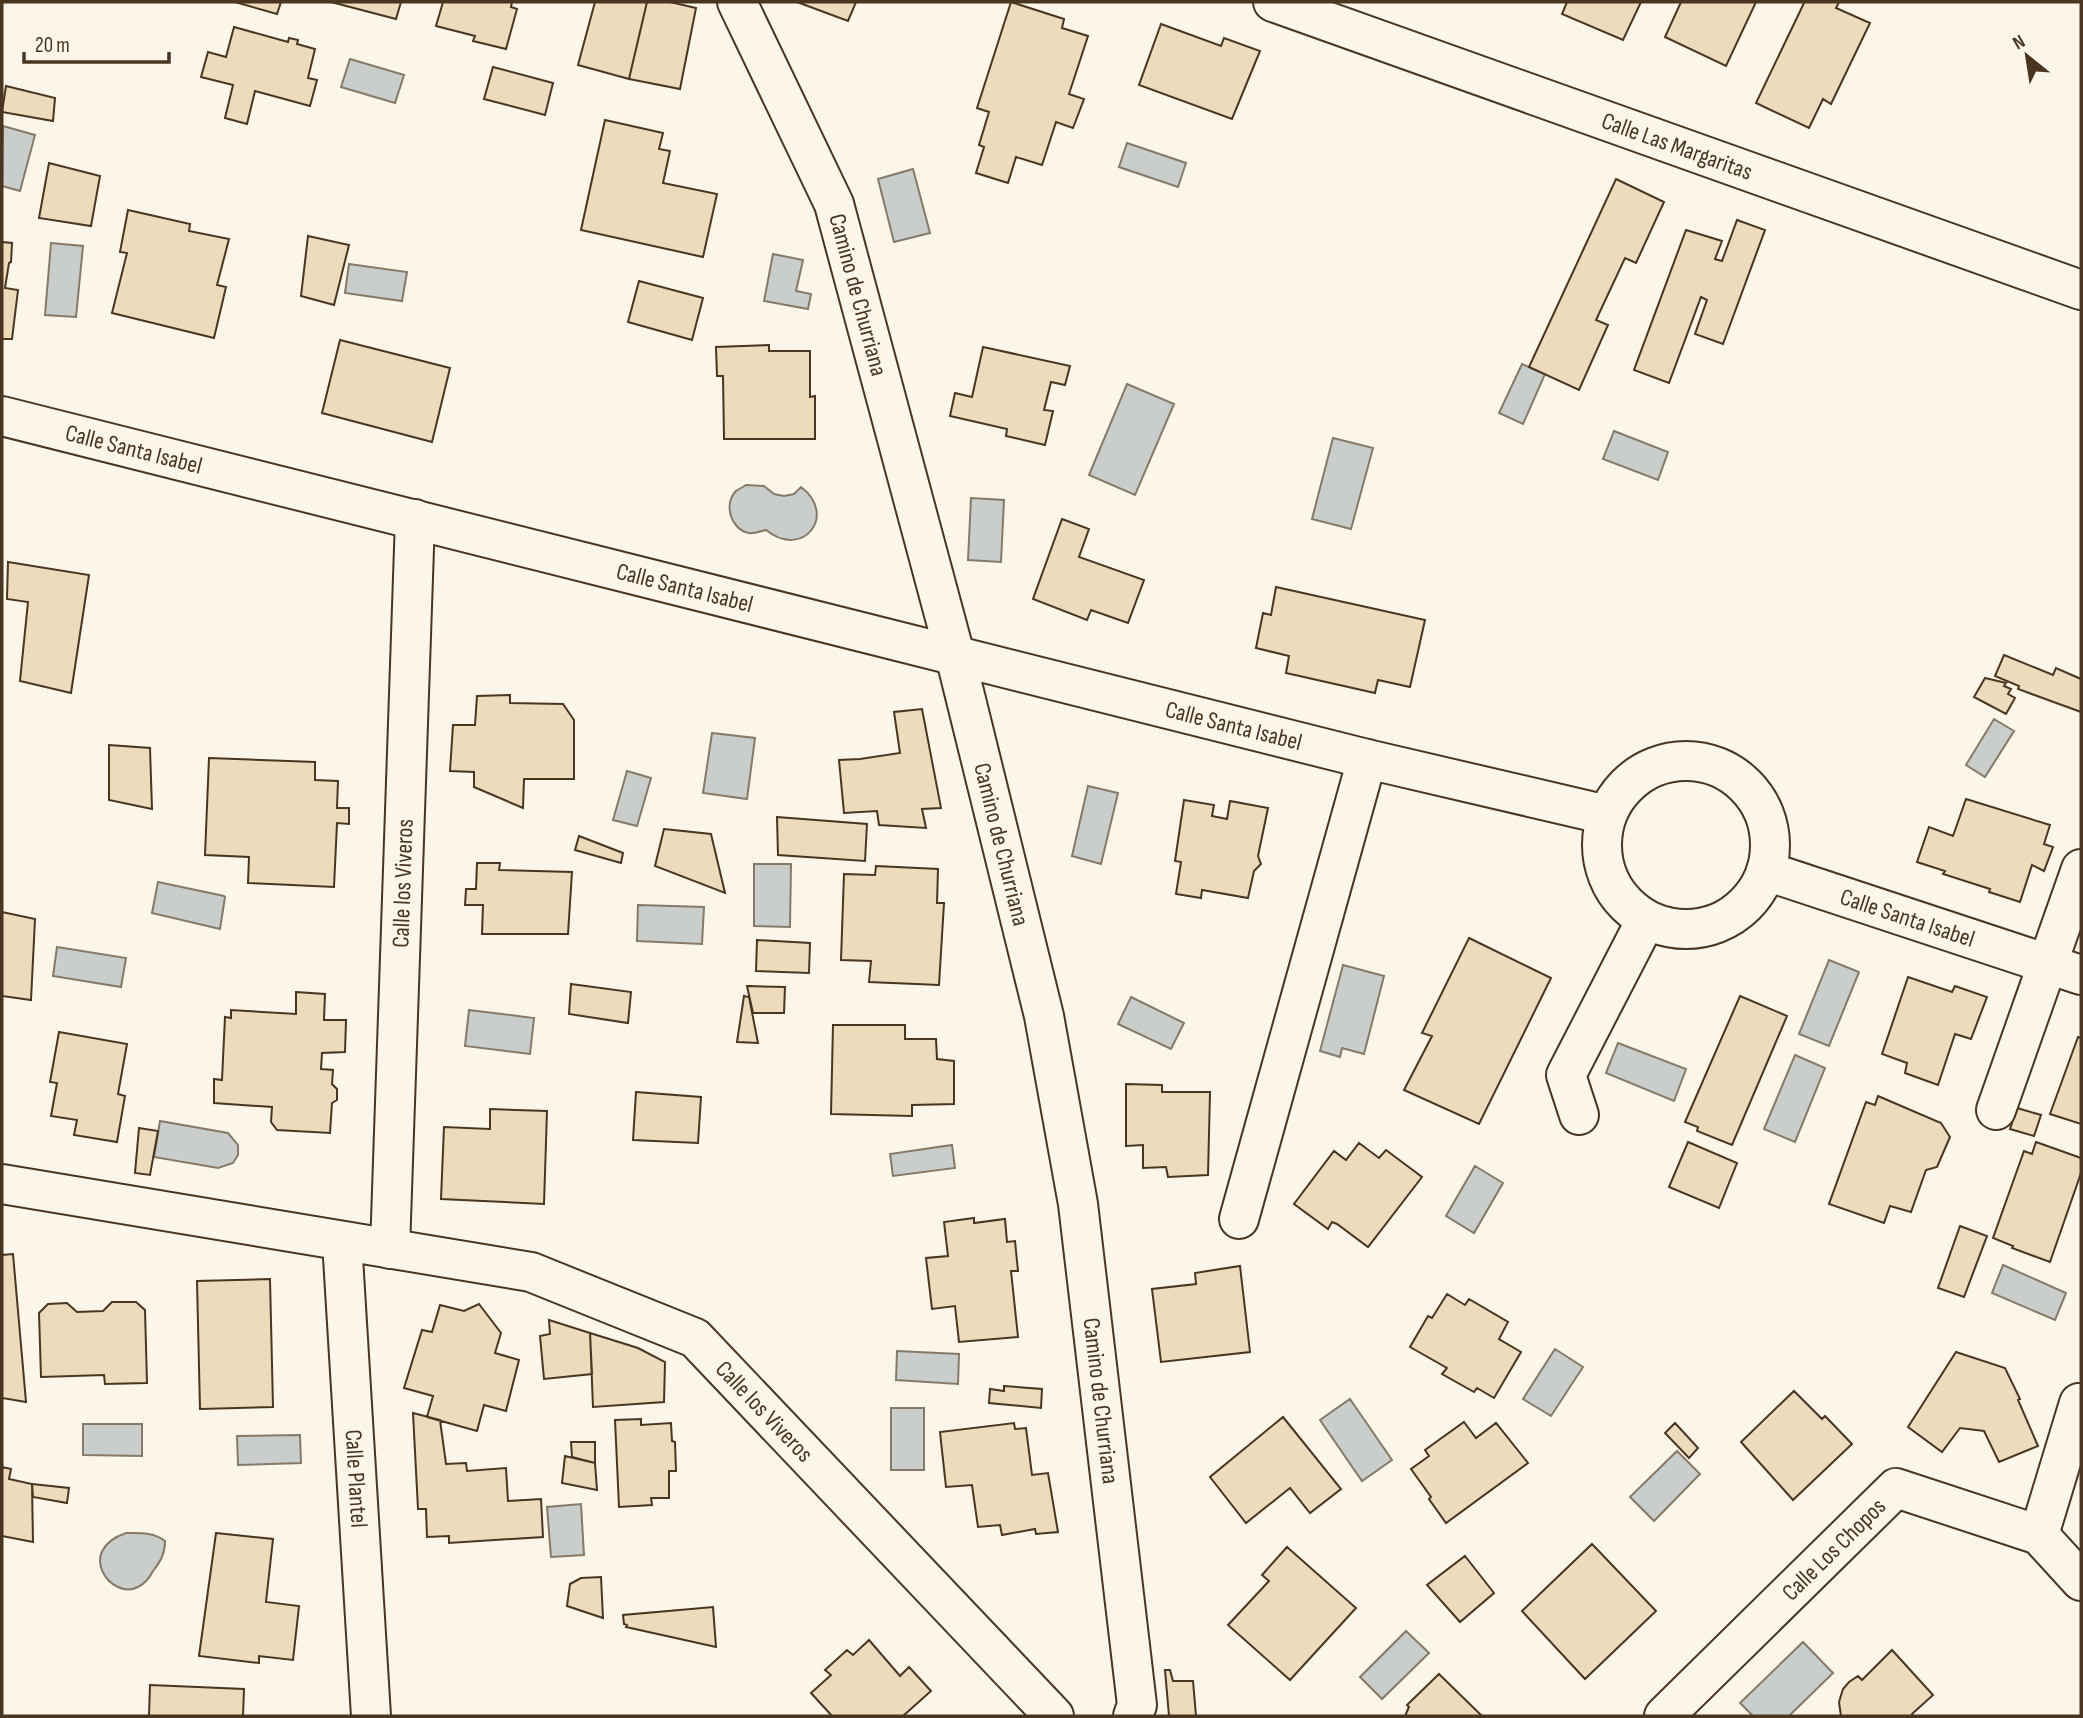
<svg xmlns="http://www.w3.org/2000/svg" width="2083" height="1718" font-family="'Sofia Sans Condensed',sans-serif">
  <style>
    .water { fill: #c9cecd; stroke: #887966; stroke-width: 2 }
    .building { fill: #ecdcbc; stroke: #4a3520; stroke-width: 2 }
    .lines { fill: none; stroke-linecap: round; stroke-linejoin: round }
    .minor-casing { stroke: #4a3520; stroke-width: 42 }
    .minor { stroke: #fbf6e9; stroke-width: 38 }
    .labels { text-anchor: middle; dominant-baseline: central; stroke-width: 5; stroke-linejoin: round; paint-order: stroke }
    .street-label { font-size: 24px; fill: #4a3520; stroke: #fbf6e9 }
  </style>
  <rect width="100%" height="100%" fill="#fbf6e9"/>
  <path class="water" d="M350,59L404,75L395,103L341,87Z
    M3,126L35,135L20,191L2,186Z
    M1127,143L1186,163L1178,187L1119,167Z
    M913,169L930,233L894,242L878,179Z
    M51,243L83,246L76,317L45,315Z
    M773,254L803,260L796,291L811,294L808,309L764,301Z
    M349,264L407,272L402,301L345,293Z
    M1522,364L1545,374L1523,424L1499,413Z
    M1127,384L1174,404L1135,495L1089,475Z
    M1614,431L1668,452L1658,480L1603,459Z
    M1333,438L1373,448L1351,529L1312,519Z
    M746,485L764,486L774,494L784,496L794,494L801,487C838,515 803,560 766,530C761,531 754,534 749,533C731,530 723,504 736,491C739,489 743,487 746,485Z
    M971,498L1004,500L1001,562L968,560Z
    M1994,719L2014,731L1985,777L1966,765Z
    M712,733L755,738L747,799L703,793Z
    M627,771L651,778L637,826L613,820Z
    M1088,786L1118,793L1101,864L1072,856Z
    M754,864H791L790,927L754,926Z
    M158,882L224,896L225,897L220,929L152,913Z
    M638,905L704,907L702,944L637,941Z
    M57,947L126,958L121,987L53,976Z
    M1829,960L1859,972L1829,1046L1799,1034Z
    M1343,965L1384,976L1364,1054L1342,1048L1340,1057L1320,1051Z
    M1131,997L1184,1023L1171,1049L1118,1024Z
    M469,1010L534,1018L530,1054L465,1046Z
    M1618,1043L1686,1069L1674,1101L1606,1073Z
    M1795,1055L1825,1068L1795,1142L1764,1129Z
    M160,1121L228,1133L238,1145V1155L233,1163L218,1168L154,1157Z
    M952,1145L955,1168L893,1176L890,1154Z
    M1475,1166L1503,1183L1474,1233L1446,1216Z
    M2003,1265L2066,1293L2055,1320L1992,1293Z
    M1555,1349L1583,1367L1551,1416L1523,1399Z
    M897,1351L959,1354L958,1384L896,1380Z
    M1350,1399L1392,1460L1362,1481L1320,1420Z
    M891,1408H924V1470H891Z
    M83,1424H142V1456L83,1455Z
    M300,1435L301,1463L238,1465L237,1436Z
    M1677,1451L1700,1474L1654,1521L1630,1497Z
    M581,1504L584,1555L551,1557L547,1507Z
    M126,1533C140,1533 154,1532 165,1541C165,1553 161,1561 153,1571C150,1577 144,1584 138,1587C112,1601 74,1551 126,1533Z
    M1406,1631L1429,1653L1382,1699L1360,1677Z
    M1803,1642L1833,1673L1789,1716H1753L1740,1703Z"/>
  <path class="building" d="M235,2H281L277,14Z
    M331,2H401L396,19Z
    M443,2H512L511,7L517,9L506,49L473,41L475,36L436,26Z
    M595,2H647L629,79L578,65Z
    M647,2H670L696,8L680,89L629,79Z
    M797,2H856L848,21Z
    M1011,2L1064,19L1062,28L1088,36L1069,94L1084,99L1073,128L1056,122L1042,165L1016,157L1008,183L976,173L984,147L979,145L989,112L977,108Z
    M1567,2H1641L1623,40L1562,14Z
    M1681,2H1756L1726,66L1665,37Z
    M1801,2H1839L1836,8L1870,23L1831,104L1823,99L1809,128L1756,103L1804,3Z
    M1161,24L1221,46L1224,38L1260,51L1232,119L1139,85Z
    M234,27L288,42L289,38L298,40L297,44L315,49L308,78L317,80L310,106L255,91L247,124L225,118L233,85L201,77L208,52L226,57Z
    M493,67L553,83L545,115L484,99Z
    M6,86L55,98L53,121L2,112Z
    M605,120L663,133L659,149L670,151L663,183L717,194L703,257L581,230Z
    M49,163L100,176L91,226L39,218Z
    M1616,179L1664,202L1636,263L1625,258L1596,320L1608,325L1579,390L1529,367Z
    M128,210L190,224L189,231L229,239L217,285L226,287L214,338L112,313L127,253L120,252Z
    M1737,220L1765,230L1723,344L1695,334L1707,300L1701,297L1669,383L1634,370L1686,230L1722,241L1715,259L1722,261Z
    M308,236L349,245L334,305L301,296Z
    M2,242L12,243L11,262L9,263L5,288L18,290L12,339H2Z
    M639,281L703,298L692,340L628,322Z
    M340,340L450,368L432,442L322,413Z
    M769,345V351H810V397L815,396V439H724L723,376H717L716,347Z
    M983,347L1070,366L1065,385L1051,382L1044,410L1053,411L1045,445L1006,436L1007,429L950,416L955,393L972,397Z
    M1062,519L1089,529L1079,557L1144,580L1128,623L1091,610L1087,620L1033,599Z
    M8,562L89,575L71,693L20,681L28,602L7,599Z
    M1276,587L1425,620L1410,687L1378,680L1375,693L1286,673L1289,656L1256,648L1263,613L1271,615Z
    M2004,655L2053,675L2056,668L2081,679V712L2018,689L2019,686L1995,676Z
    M1985,678L2006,683L2004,686L2011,689L2008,694L2015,698L2006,714L1974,697Z
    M510,695V703L563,704L574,720V779H524L523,808L474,787V772L450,771L453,725H475L477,696Z
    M922,709L941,808L922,809L926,828L879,825L877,811L844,813L839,760L860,759L900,753L894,712Z
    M109,745L150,748L152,809L109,800Z
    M209,758L315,762V780L338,781L337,808H349V824L337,823L334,887L248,883L249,857L205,855Z
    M1966,799L2050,825L2044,844L2053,847L2044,871L2032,865L2020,902L1989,892L1990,889L1943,874L1945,871L1917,862L1929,827L1953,836Z
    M1184,800L1214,805L1212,816L1227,819L1230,801L1268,808L1258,856L1261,864L1254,871L1248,898L1202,890L1201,898L1176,894L1181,862L1175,861Z
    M777,817L867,824L865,861L778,855Z
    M664,829L711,834L725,893L655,866Z
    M579,836L623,853L621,863L575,850Z
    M477,863H500L499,870L572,872L568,934H482L483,905H465L466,889H476Z
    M876,866L938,869L937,903H944L939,985L869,982L871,961L841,960L844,874L875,875Z
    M2,912L35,919L31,1000L2,996Z
    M1469,938L1551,978L1479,1124L1404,1090L1432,1036L1422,1033Z
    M757,940L810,943L809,973L756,971Z
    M1908,977L1952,992L1955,986L1987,997L1971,1039L1955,1034L1938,1085L1905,1073L1907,1063L1882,1054Z
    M571,984L631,992L628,1023L569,1014Z
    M747,986L785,987L784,1013H753Z
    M296,992L325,994L324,1020H346L345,1052L322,1053L321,1069L333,1070L332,1084L337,1089V1100L332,1103L330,1133L277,1130L271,1122L272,1107L214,1103V1079L222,1080L225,1017L231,1018V1010L296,1014Z
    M744,996L749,997L758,1043L737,1042Z
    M1740,996L1787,1016L1732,1145L1697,1131L1698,1127L1685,1122Z
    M833,1025H905V1039H936L937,1059L954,1061V1104L912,1105V1116L831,1114Z
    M59,1032L127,1044L118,1094L125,1096L117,1142L74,1135L77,1120L51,1116L57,1083L50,1082Z
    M2078,1037L2081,1038V1124L2050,1114Z
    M1126,1084L1162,1085V1092H1210L1208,1175L1168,1177L1166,1167L1143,1168V1145L1126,1146Z
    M636,1092L701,1097L698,1143L633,1140Z
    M1878,1096L1941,1123L1950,1137L1937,1167L1926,1170L1911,1212L1890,1206L1884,1223L1829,1204L1866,1102L1875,1105Z
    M2017,1108L2041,1115L2034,1136L2010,1129Z
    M490,1109L547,1111L544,1204L441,1199L444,1127L490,1129Z
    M139,1128L158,1131L150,1175L135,1173Z
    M1688,1142L1737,1163L1719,1208L1669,1187Z
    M2036,1142L2081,1158V1173L2050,1262L2012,1248L2013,1246L1993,1238L2024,1151L2032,1154Z
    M1359,1143L1379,1158L1386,1150L1422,1177L1368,1247L1337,1224L1332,1222L1328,1229L1294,1204L1334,1151L1346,1160Z
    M974,1218V1223L1005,1219L1007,1242L1015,1241L1018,1271H1011L1018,1337L959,1342L955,1306L932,1309L926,1258L948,1256L944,1222Z
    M1960,1226L1987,1236L1964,1297L1938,1288Z
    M13,1254L26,1402L2,1398V1255Z
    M1240,1266L1250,1352L1161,1362L1152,1289L1196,1284L1195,1273Z
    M270,1279L273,1407L200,1409L197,1281Z
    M1447,1294L1465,1305L1469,1299L1508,1322L1499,1339L1521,1352L1494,1398L1477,1388L1474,1392L1442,1374L1447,1368L1410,1347L1428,1316L1432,1318Z
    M112,1302H136L145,1310L147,1383L105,1384L104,1375L41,1377L39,1313L48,1304L67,1303L77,1312L103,1311Z
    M479,1304L501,1333L495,1353L519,1360L506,1411L484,1405L477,1431L427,1417L433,1396L404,1388L422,1330L432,1332L440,1305L464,1311Z
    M549,1320L590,1333L592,1374L544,1379L540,1336L550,1334Z
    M590,1333L638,1348L665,1362L664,1402L593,1407Z
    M1956,1352L2005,1368L2020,1399L2018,1400L2038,1446L1999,1462L1984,1431L1960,1428L1942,1452L1908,1427Z
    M1004,1386L1042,1389L1041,1408L989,1403L990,1389L1004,1391Z
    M1794,1391L1822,1419L1825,1416L1852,1444L1793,1500L1741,1442Z
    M413,1413L440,1420L446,1464L466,1463L467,1471L506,1468L508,1501L541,1499L543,1537L449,1543V1536L427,1537L426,1509H418Z
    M1283,1417L1341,1489L1310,1513L1290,1488L1246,1523L1210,1477Z
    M641,1419V1425L671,1423L672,1441L675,1442L676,1471H669V1498H651L652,1505L619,1507L615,1420Z
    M1464,1422L1476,1438L1496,1423L1528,1463L1446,1523L1429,1499L1431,1497L1411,1469L1429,1456L1425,1450Z
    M1014,1423L1015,1429L1026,1428L1032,1475L1048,1473L1058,1532L1036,1534L1035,1529L1002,1535L1000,1525L978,1527L972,1485L946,1487L940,1432Z
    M1675,1423L1698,1448L1689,1458L1665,1433Z
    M571,1442H595V1463L572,1457Z
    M565,1456L595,1463L597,1490L562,1483Z
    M2,1467L11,1469L9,1479L32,1484L33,1542L2,1536Z
    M32,1484L69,1488L67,1503L33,1497Z
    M216,1533L273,1539L266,1602L299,1606L293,1660L259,1656V1663L199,1656Z
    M1592,1544L1656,1611L1585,1679L1522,1611Z
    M1287,1547L1356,1608L1290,1680L1228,1625L1269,1581L1262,1575Z
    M1465,1556L1494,1593L1460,1622L1427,1585Z
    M601,1577L603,1618L567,1606L570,1584L581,1578Z
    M713,1607L716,1647L626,1627L627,1625L624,1624L623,1615Z
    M869,1640L900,1676L909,1667L931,1691L903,1716H832L811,1693L831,1675L825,1670L847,1650L853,1655Z
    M1892,1650L1933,1695L1912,1714L1913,1716H1841L1839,1702L1843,1689L1849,1682L1858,1676L1862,1680Z
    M1165,1670H1170L1173,1681H1193L1196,1716H1169Z
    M1439,1674L1482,1716H1405L1409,1707L1407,1705Z
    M150,1685L244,1689L243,1716H149Z"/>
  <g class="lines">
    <g class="minor-casing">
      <g id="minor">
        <path id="s1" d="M737,2L834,204L955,655L1044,1016L1078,1204L1137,1705L1133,1716"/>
        <path id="s2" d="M1273,2L2081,290"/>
        <path id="s3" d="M2,416L1367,759L1607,815"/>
        <circle cx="1686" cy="845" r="84"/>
        <path id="s4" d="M1766,871L2081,975"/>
        <path d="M1996,1110L2081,869"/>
        <path d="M1579,1115L1566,1075L1646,920"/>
        <path id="s5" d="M2,1184L531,1272L695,1338L1054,1716"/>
        <path d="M1239,1219L1367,759"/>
        <path id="s6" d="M342,1241L371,1716"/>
        <path id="s7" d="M390,1249L415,519"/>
        <path d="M2039,1535L2079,1403"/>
        <path id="s8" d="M1664,1716L1896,1488L2039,1535L2081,1581"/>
      </g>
    </g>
    <use href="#minor" class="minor"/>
  </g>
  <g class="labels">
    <g class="street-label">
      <text stroke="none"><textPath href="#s2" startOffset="429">Calle Las Margaritas</textPath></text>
      <text stroke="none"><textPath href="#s1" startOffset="318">Camino de Churriana</textPath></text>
      <text stroke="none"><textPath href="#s3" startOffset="136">Calle Santa Isabel</textPath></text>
      <text stroke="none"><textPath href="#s3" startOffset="704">Calle Santa Isabel</textPath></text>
      <text stroke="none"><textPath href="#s3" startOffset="1270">Calle Santa Isabel</textPath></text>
      <text stroke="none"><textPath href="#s1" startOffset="886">Camino de Churriana</textPath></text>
      <text stroke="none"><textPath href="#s7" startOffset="366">Calle los Viveros</textPath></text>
      <text stroke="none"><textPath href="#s4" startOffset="149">Calle Santa Isabel</textPath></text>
      <text stroke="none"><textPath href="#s1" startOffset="1452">Camino de Churriana</textPath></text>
      <text stroke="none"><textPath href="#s5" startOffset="814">Calle los Viveros</textPath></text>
      <text stroke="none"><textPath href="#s6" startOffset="238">Calle Plantel</textPath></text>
      <text stroke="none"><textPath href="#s8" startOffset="238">Calle Los Chopos</textPath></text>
    </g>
  </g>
  <rect width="2083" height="1718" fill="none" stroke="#4a3520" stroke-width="7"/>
  <g transform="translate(2027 56) rotate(330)" stroke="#fbf6e9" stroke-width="5" paint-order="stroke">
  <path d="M0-5L12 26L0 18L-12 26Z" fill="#4a3520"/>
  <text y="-10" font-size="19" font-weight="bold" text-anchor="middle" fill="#4a3520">N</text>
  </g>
  <path d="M24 52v10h145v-10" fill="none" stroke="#4a3520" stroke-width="3.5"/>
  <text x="35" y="52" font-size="21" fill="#4a3520" stroke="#fbf6e9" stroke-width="5" paint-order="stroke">20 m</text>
</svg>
